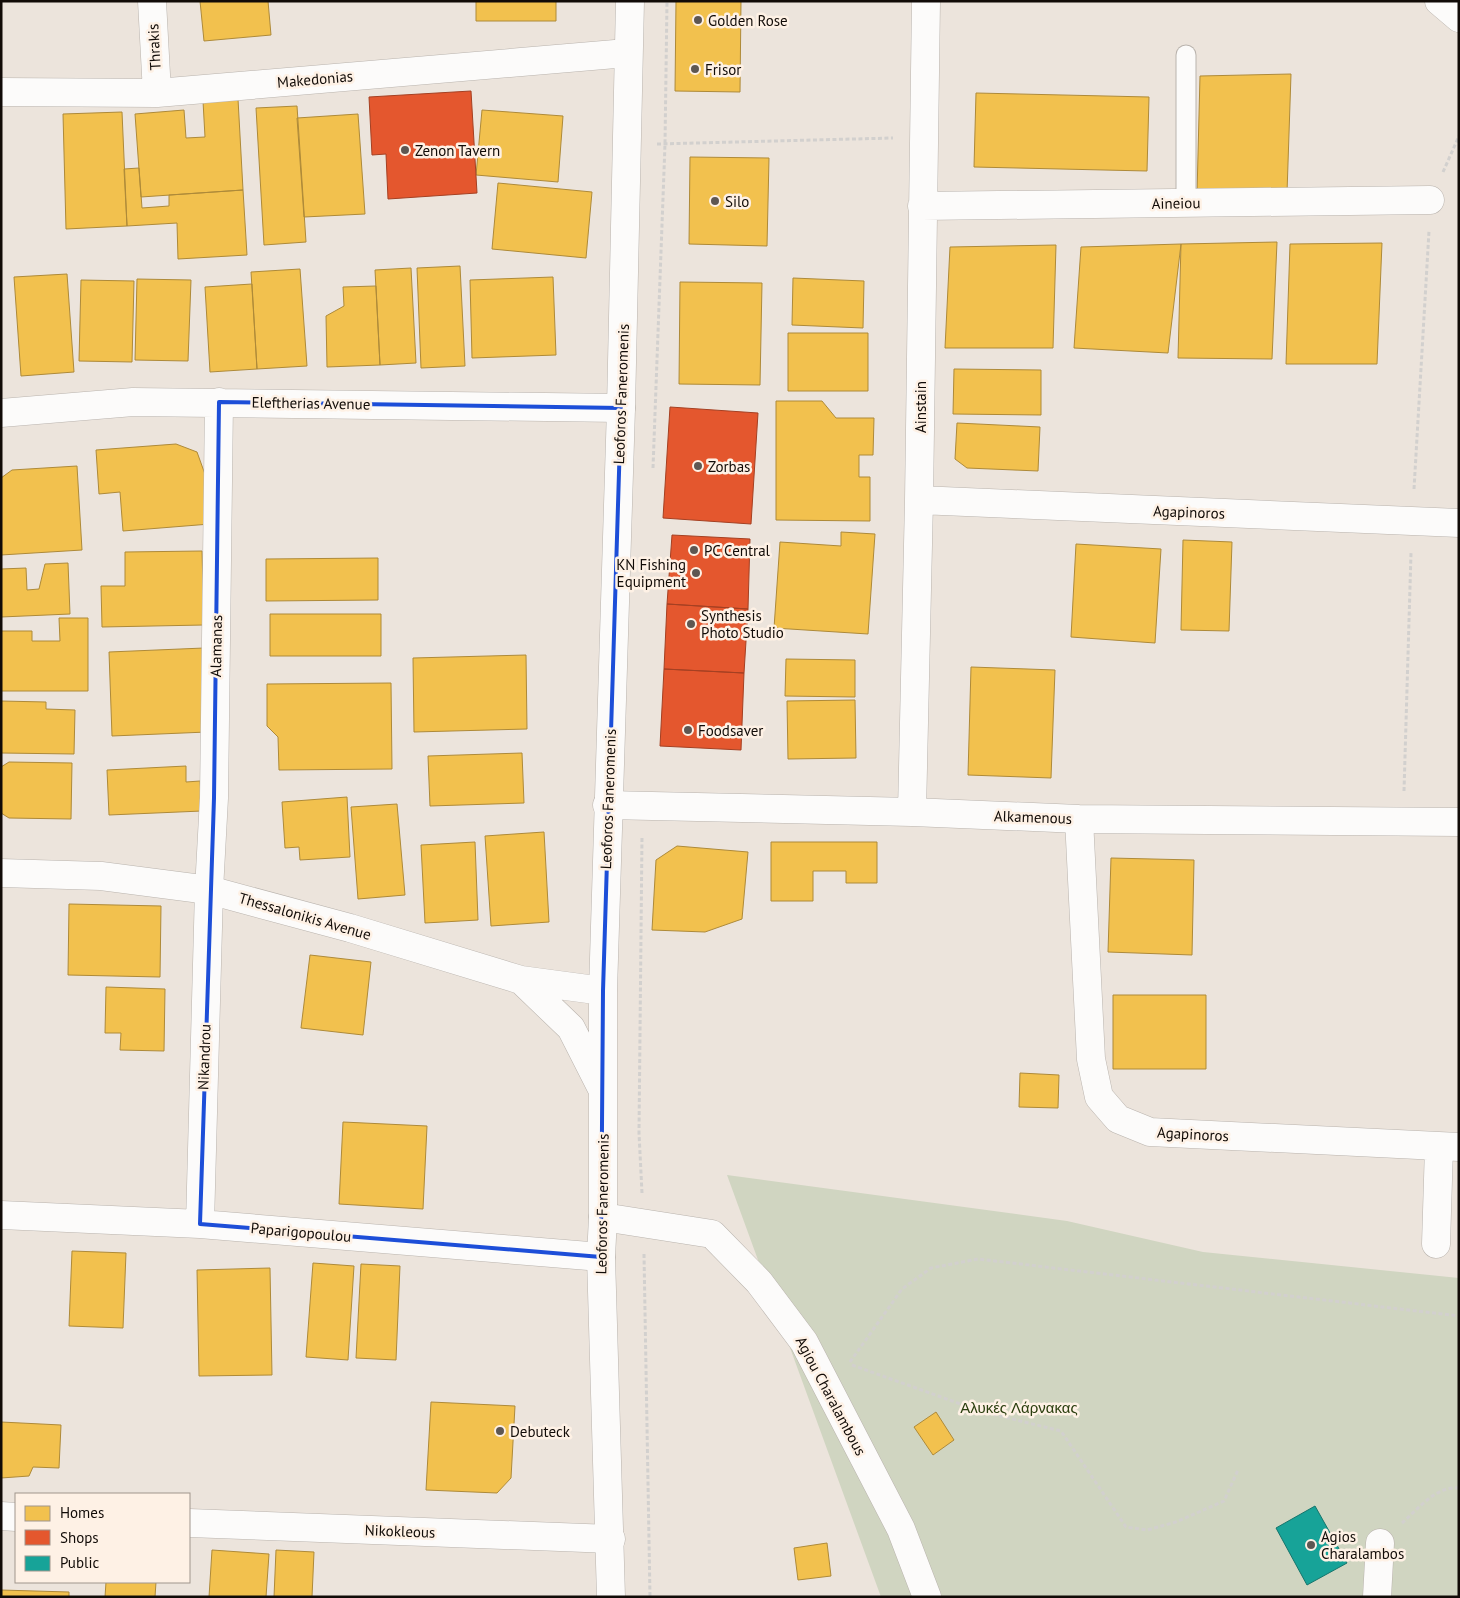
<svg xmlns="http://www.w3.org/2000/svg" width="1460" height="1598" font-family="'PT Sans',sans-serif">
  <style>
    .green { fill: #d0d5c1 }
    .homes { fill: #f2c14e; stroke: #ae8a39 }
    .shops { fill: #e4572e; stroke: #a54022 }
    .public { fill: #17a398; stroke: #15756c }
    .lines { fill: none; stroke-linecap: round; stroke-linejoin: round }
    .lane-casing { stroke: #b9b3ad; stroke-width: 21 }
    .street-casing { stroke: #b9b3ad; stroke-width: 29 }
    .secondary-casing { stroke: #b9b3ad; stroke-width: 29 }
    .path { stroke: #d2d0ce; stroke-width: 3; stroke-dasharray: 4 2.5; stroke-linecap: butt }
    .lane { stroke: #fcfbfa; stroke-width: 19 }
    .street { stroke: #fcfbfa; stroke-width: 28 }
    .secondary { stroke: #fcfbfa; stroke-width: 28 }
    .marked { fill: none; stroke: #1d4ed8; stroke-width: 4; stroke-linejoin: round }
    .poi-dot { fill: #5e5752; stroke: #fef1e5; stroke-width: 2 }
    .labels { text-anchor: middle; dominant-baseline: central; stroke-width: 5; stroke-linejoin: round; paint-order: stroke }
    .poi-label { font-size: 15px; fill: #110b07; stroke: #fef1e5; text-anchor: start }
    .street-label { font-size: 15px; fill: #110b07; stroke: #fef1e5 }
    .park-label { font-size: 15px; fill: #2a3e0e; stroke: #fef1e5 }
  </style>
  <rect width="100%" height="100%" fill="#ece4dc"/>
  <path class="green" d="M727,1175L1067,1221L1203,1252L1459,1278V1597H881Z"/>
  <path class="homes" d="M200,1H268L271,35L204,41Z
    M476,1H556V21H476Z
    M676,1H741L740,92L675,91Z
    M1291,74L1287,193L1197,194L1200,76Z
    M976,93L1149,97L1147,171L974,167Z
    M238,99L243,190L141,197L135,114L184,110L186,138L205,137L203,101Z
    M297,106L306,242L264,245L256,108Z
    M482,110L563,116L558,182L476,175Z
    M122,112L127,226L66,229L63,114Z
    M358,114L365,214L304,217L297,118Z
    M690,157L769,158L767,246L689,244Z
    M139,168L142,208L169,206V195L243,190L247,255L178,259L177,223L127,226L124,169Z
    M498,183L592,192L586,258L492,249Z
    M1277,242L1272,359L1178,358L1181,244Z
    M1382,243L1377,364H1286L1290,244Z
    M1181,244L1168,353L1074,348L1081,247Z
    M1056,245L1053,348H945L950,247Z
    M460,266L465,366L421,368L417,268Z
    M411,268L416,363L380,365L375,270Z
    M300,269L307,366L257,369L251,272Z
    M67,274L74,372L21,376L14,277Z
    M553,277L556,355L472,358L470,280Z
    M793,278L864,281L863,328L792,325Z
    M137,279L191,280L188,361L135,360Z
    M81,280L134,281L132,362L79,361Z
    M680,282L762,283L760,385L679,384Z
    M252,284L257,369L210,372L205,287Z
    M376,286L380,365L327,367L326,316L344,306L343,287Z
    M788,333H868V391H788Z
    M954,369L1041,370V415L953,414Z
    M776,401H822L836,418H874L873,455H859V477H870V521L776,520Z
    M957,423L1040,427L1038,471L967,468L955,459Z
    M176,444L197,452L206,477L210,524L123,531L120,492L99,494L96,450Z
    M77,466L82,550L1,555V478L12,470Z
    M841,532L875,534L868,634L774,628L780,542L841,546Z
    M1183,540L1232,542L1229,631L1181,630Z
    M1076,544L1161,549L1155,643L1071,637Z
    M202,551L204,625L102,627L101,586H125V552Z
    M378,558V600L266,601V559Z
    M68,563L70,614L1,617V569L26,568L27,590L39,589L45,564Z
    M270,614H381V656H270Z
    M59,618H88V691H1V631H32V641H60Z
    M204,648L207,732L112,736L109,652Z
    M526,655L527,729L414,732L413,658Z
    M786,659L855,660V697L785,696Z
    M971,667L1055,670L1051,778L968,775Z
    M391,683L392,769L279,770L278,737L267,726V684Z
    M855,700L856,758L788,759L787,701Z
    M1,701L46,702V709L75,710L74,754L1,753Z
    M522,753L524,803L430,806L428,756Z
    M9,762L72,763L71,819L9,818L1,813V767Z
    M186,766V782L200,781L202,811L109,815L107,770Z
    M347,797L350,857L300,860L299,847L285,848L282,802Z
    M397,804L405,895L358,899L351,807Z
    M544,832L549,922L491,926L485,836Z
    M475,842L478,920L425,923L421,845Z
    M771,842H877V883H846V871H813V901H771Z
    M677,846L748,852L742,919L705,932L652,930L656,860Z
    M1111,858L1194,860L1192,955L1108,952Z
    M69,904L161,906L160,977L68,975Z
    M310,955L371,962L363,1035L301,1028Z
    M106,987L165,989L164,1051L120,1050L121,1033H105Z
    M1113,995H1206V1069H1113Z
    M1020,1073L1059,1075L1058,1108L1019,1107Z
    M343,1122L427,1126L423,1209L339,1204Z
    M72,1251L126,1253L123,1328L69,1326Z
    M313,1263L354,1266L348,1360L306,1357Z
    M361,1264L400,1266L396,1360L356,1358Z
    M270,1268L272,1375L199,1376L197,1270Z
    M431,1402L515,1406L511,1478L497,1493L426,1490Z
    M936,1412L954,1440L933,1455L914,1427Z
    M1,1422L61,1425L59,1468L33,1467L29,1476L1,1478Z
    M827,1543L831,1576L798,1580L794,1548Z
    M212,1550L269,1554L266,1597H209Z
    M276,1550L314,1552L312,1597H274Z
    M106,1582H156L155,1597H105Z
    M1,1590L69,1592V1597H1Z"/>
  <path class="shops" d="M471,91L477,193L388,199L386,154L372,155L369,97Z
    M670,407L758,413L751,524L663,518Z
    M672,535L750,539L748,609L667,604Z
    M667,604L748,609L744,673L664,669Z
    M664,669L744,673L741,750L660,746Z"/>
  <path class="public" d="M1315,1506L1347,1563L1307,1585L1276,1528Z"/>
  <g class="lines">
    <g class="lane-casing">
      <path id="lane" d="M1186,203V55"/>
    </g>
    <g class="street-casing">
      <path id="street" d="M152,1L157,93
        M1439,1L1459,18
        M1,92L157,93L627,53
        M922,206L1430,200
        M1,413L133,402L621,408
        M919,500L1459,523
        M607,805L912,812L1079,819L1459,822
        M912,812L919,500L926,1
        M1079,819L1091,1059L1099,1097L1118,1119L1150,1132L1459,1147
        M1,1215L200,1224L601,1257
        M603,1217L712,1234L759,1282L804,1342L901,1529L927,1597
        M200,1224L209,890L214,798L219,402
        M1436,1244L1439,1147
        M1,1516L16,1517
        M189,1523L611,1539
        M1377,1597L1380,1543"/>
    </g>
    <g class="secondary-casing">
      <path id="secondary" d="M1,873L101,876L209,890L350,928L521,980L603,991
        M521,980L571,1028L601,1087
        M611,1597L601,1257L603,1217V991L621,408L630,1"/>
    </g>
    <path class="path" d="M657,144L893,138
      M1443,172L1459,136
      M653,468L665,144L667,1
      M1414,489L1429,231
      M1404,791L1411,553
      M642,1193L639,1133L642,836
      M644,1254L650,1597
      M850,1362L902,1289L931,1268L978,1259L1459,1316
      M852,1365L980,1411L1061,1431L1126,1527L1147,1530L1176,1522L1224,1501L1238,1470
      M1402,1523C1417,1510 1437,1485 1459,1488"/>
    <use href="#lane" class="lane"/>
    <use href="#street" class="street"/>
    <use href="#secondary" class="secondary"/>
  </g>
  <path class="marked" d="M219,402L621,408L603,991L601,1257L200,1224L214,798Z"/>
  <g class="poi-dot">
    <circle cx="698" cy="20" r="5"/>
    <circle cx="695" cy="69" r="5"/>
    <circle cx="405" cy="150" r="5"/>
    <circle cx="715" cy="201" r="5"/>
    <circle cx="698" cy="466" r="5"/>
    <circle cx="694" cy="550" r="5"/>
    <circle cx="696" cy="573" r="5"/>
    <circle cx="691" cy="624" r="5"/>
    <circle cx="688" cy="730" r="5"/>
    <circle cx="500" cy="1431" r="5"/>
    <circle cx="1311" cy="1545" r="5"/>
  </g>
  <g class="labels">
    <g class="poi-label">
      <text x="708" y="20">Golden Rose</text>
      <text x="705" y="69">Frisor</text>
      <text x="415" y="150">Zenon Tavern</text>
      <text x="725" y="201">Silo</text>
      <text x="708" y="466">Zorbas</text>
      <text x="704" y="550">PC Central</text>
      <text x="686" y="564" text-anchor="end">KN Fishing<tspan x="686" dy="17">Equipment</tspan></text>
      <text x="701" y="615">Synthesis<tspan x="701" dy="17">Photo Studio</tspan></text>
      <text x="698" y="730">Foodsaver</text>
      <text x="510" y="1431">Debuteck</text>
      <text x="1321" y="1536">Agios<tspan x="1321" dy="17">Charalambos</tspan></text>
    </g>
    <g class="street-label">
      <text transform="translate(154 47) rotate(-93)">Thrakis</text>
      <text transform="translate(315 79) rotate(-5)">Makedonias</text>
      <text transform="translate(1176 203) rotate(-1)">Aineiou</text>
      <text transform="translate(621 394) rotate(-88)">Leoforos Faneromenis</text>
      <text transform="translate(311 403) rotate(1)">Eleftherias Avenue</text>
      <text transform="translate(920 407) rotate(-90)">Ainstain</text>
      <text transform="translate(1189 512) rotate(2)">Agapinoros</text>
      <text transform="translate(216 646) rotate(-89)">Alamanas</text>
      <text transform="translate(608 799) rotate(-88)">Leoforos Faneromenis</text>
      <text transform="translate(1033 817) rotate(2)">Alkamenous</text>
      <text transform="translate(305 916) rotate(16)">Thessalonikis Avenue</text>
      <text transform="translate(204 1057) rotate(-88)">Nikandrou</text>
      <text transform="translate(1193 1134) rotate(3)">Agapinoros</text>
      <text transform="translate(602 1204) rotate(-89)">Leoforos Faneromenis</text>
      <text transform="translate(301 1232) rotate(5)">Paparigopoulou</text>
      <text transform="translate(831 1396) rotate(62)">Agiou Charalambous</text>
      <text transform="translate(400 1531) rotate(2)">Nikokleous</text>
    </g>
    <g class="park-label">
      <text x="1019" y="1407">Αλυκές Λάρνακας</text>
    </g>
  </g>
  <rect width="1460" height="1598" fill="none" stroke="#110b07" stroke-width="5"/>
  <rect x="15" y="1493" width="175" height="90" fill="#fef1e5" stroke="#9f958c"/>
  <rect x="25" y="1506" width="25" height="15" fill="#f2c14e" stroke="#9f958c"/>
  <text x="60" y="1518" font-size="15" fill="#110b07">Homes</text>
  <rect x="25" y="1530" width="25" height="15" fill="#e4572e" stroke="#9f958c"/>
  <text x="60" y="1543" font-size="15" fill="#110b07">Shops</text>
  <rect x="25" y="1556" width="25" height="15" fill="#17a398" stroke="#9f958c"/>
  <text x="60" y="1568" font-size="15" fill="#110b07">Public</text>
</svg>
